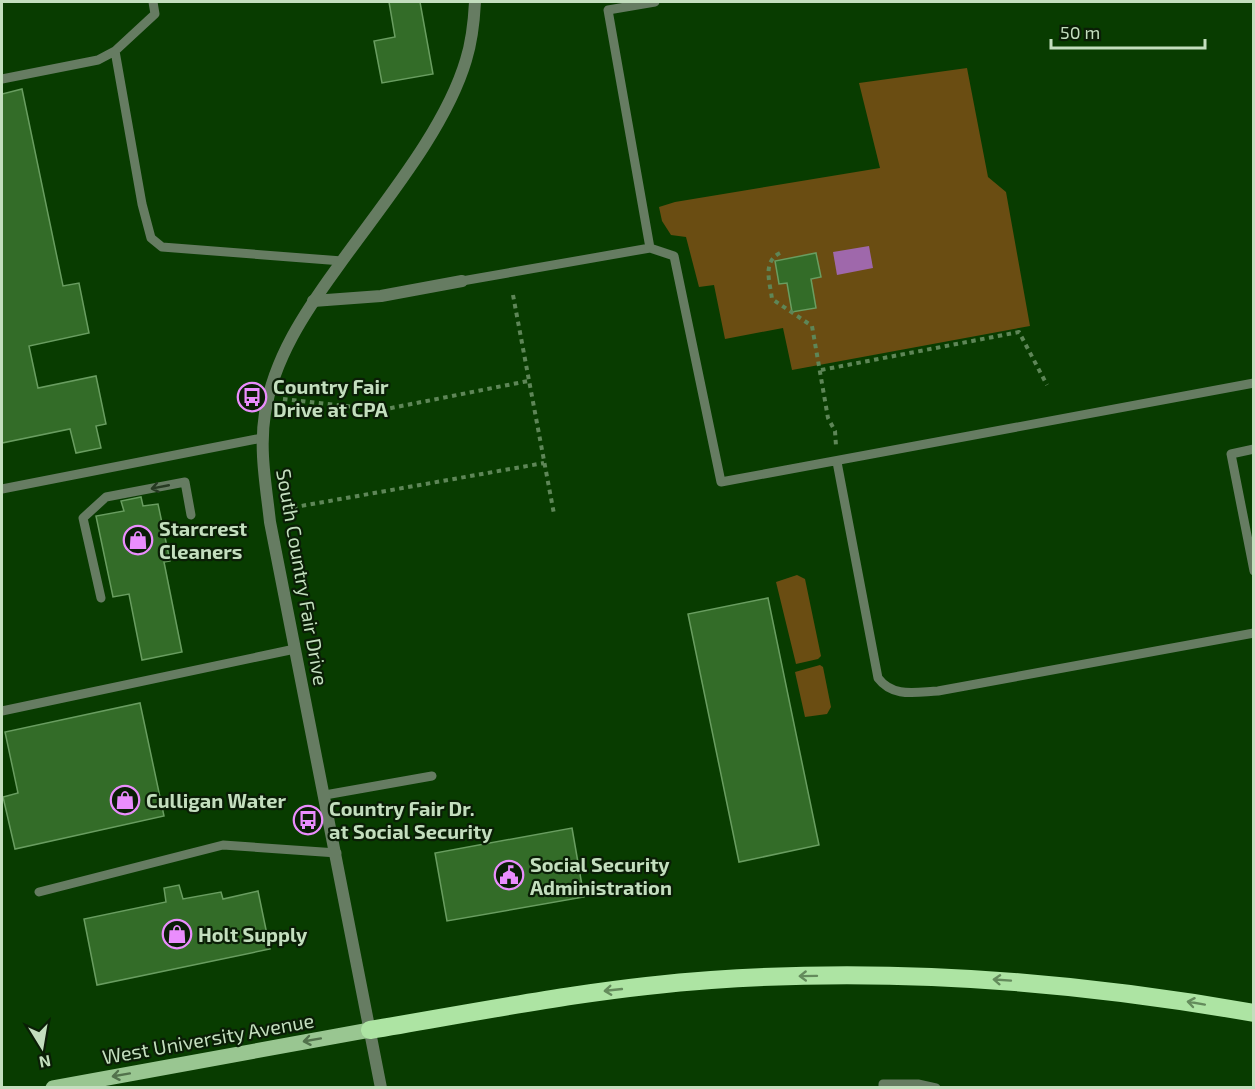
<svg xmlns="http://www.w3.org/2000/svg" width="1255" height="1089" font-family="'Exo 2',sans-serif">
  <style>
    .green { fill: #6a4d12 }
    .water { fill: #9f68ab }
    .building { fill: #336c28; stroke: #699d60; stroke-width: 1.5 }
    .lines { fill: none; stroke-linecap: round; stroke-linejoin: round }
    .path { stroke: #5e8657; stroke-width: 4; stroke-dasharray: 4.5 4.5; stroke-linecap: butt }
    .service { stroke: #667c62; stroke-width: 9 }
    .minor { stroke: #667c62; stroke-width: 12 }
    .tertiary { stroke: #667c62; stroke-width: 12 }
    .primary { stroke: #99c691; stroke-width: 15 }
    .motorway { stroke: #ade4a3; stroke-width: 18 }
    .oneway { stroke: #263a22 }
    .oneway2 { stroke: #648b5c }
    .oneway3 { stroke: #52724c }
    .labels { text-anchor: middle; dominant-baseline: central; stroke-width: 4.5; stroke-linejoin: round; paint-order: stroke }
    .poi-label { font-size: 20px; font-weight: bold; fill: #c3debe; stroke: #0a1e06; text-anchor: start }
    .street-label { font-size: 20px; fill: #c3debe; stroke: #0a1e06 }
  </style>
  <rect width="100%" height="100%" fill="#083c00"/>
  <path class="green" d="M967,68L988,177L1006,192L1030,326L792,370L783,328L725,339L714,285L699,287L686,237L671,235L662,221L659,207L675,202L880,168L859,83Z
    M797,575L805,579L821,656L818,659L796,664L776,582Z
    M820,665L823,667L831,707L827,714L805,717L795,672Z"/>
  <path class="water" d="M869,246L873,268L837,275L833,252Z"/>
  <path class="building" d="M389,2H420L433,74L382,83L374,41L395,37Z
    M22,89L63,286L79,283L89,333L29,346L38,388L96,376L106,424L96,426L101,448L76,453L70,429L2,443V94Z
    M816,253L821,277L811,279L816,308L792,312L787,283L779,284L775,261Z
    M141,497L143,506L158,504L170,561L164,562L182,652L142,660L129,594L113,597L96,516L124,511L121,501Z
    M768,598L819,845L739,862L688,614Z
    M140,703L164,816L15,849L3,797L18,793L5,732Z
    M572,828L584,897L447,921L435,853Z
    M179,885L183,899L221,892L223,899L258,891L270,949L97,985L84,919L166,902L164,888Z"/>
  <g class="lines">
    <path class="path" d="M780,253C762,262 770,282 772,299L812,326L828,418L835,431L836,446
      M513,295L554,514
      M821,370L1019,332L1047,385
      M283,399L381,410L528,381
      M284,509L544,463"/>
    <path class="service" d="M655,2L608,10L650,248L674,256L721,482L1254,383
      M115,51L155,14L153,2
      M2,79L98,60L115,51L142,204L151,238L162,247L342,261
      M462,281L650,248
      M1254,449L1231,454L1254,571
      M837,462L878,678C893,698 916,692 938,691L1254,633
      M2,489L262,438
      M101,598L83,518L106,497L185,482L191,515
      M2,711L295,649
      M325,795L432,776
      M39,892L223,845L337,853
      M883,1088V1084H918L936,1088"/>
    <path class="minor" d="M313,301L381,296L462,281"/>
    <path class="tertiary" d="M381,1088L270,522C266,485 259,450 265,413C274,358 305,312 337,268C380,207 445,131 466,60C472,41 474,21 475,2"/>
    <path class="primary" d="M53,1088L370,1030"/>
    <path class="motorway" d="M370,1030C483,1011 596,988 711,980C894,967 1074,981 1254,1013"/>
  </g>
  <defs><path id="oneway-shaft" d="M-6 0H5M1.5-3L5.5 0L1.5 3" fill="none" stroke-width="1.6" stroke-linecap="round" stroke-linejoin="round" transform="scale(1.5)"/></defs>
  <use class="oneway" href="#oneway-shaft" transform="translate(160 487) rotate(169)"/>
  <g class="oneway2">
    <use href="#oneway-shaft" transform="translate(808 976) rotate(179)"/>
    <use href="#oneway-shaft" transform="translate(1002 980) rotate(-176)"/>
    <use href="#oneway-shaft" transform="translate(613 990) rotate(174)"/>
    <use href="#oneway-shaft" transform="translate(1196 1003) rotate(-170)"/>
  </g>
  <g class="oneway3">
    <use href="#oneway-shaft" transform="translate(312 1040) rotate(170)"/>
    <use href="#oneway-shaft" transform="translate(121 1075) rotate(170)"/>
  </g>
  <defs>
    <g id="bus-ring" transform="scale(1.5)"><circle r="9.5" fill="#0a1e06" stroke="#ea8dfd" stroke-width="1.5"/><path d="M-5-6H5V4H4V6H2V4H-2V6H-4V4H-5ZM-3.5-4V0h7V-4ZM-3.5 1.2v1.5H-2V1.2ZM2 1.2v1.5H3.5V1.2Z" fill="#ea8dfd"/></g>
    <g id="shop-ring" transform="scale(1.5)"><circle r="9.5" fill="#0a1e06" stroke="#ea8dfd" stroke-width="1.5"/><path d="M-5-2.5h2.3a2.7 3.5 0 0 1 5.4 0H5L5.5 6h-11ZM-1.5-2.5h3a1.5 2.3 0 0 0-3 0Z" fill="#ea8dfd"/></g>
    <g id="civic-ring" transform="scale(1.5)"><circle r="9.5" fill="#0a1e06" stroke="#ea8dfd" stroke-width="1.5"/><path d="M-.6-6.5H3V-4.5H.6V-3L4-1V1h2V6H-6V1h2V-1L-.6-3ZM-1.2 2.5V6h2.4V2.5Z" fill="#ea8dfd"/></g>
  </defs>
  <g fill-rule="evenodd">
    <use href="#bus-ring" x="252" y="397"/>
    <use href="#shop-ring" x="138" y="540"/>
    <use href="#shop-ring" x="125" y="800"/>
    <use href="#bus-ring" x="308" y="820"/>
    <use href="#civic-ring" x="509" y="875"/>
    <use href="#shop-ring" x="177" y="934"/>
  </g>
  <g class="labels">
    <g class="poi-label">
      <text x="273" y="386">Country Fair<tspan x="273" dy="23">Drive at CPA</tspan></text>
      <text x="159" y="528">Starcrest<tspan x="159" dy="23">Cleaners</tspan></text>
      <text x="146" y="800">Culligan Water</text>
      <text x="329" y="808">Country Fair Dr.<tspan x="329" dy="23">at Social Security</tspan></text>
      <text x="530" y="864">Social Security<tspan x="530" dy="23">Administration</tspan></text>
      <text x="198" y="934">Holt Supply</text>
    </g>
    <g class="street-label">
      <text transform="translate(303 577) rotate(80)">South Country Fair Drive</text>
      <text transform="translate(208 1038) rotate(-10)">West University Avenue</text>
    </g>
  </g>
  <rect width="1255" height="1089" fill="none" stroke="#c3debe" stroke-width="6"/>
  <g transform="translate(42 1047) rotate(169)" stroke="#0a1e06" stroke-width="4.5" paint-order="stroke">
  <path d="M0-4.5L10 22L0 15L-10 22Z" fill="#c3debe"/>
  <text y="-9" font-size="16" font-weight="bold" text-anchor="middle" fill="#c3debe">N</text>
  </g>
  <path d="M1051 39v9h154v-9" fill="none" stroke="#c3debe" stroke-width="3"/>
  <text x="1060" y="39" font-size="18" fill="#c3debe" stroke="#0a1e06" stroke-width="4.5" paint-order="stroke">50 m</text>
</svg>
